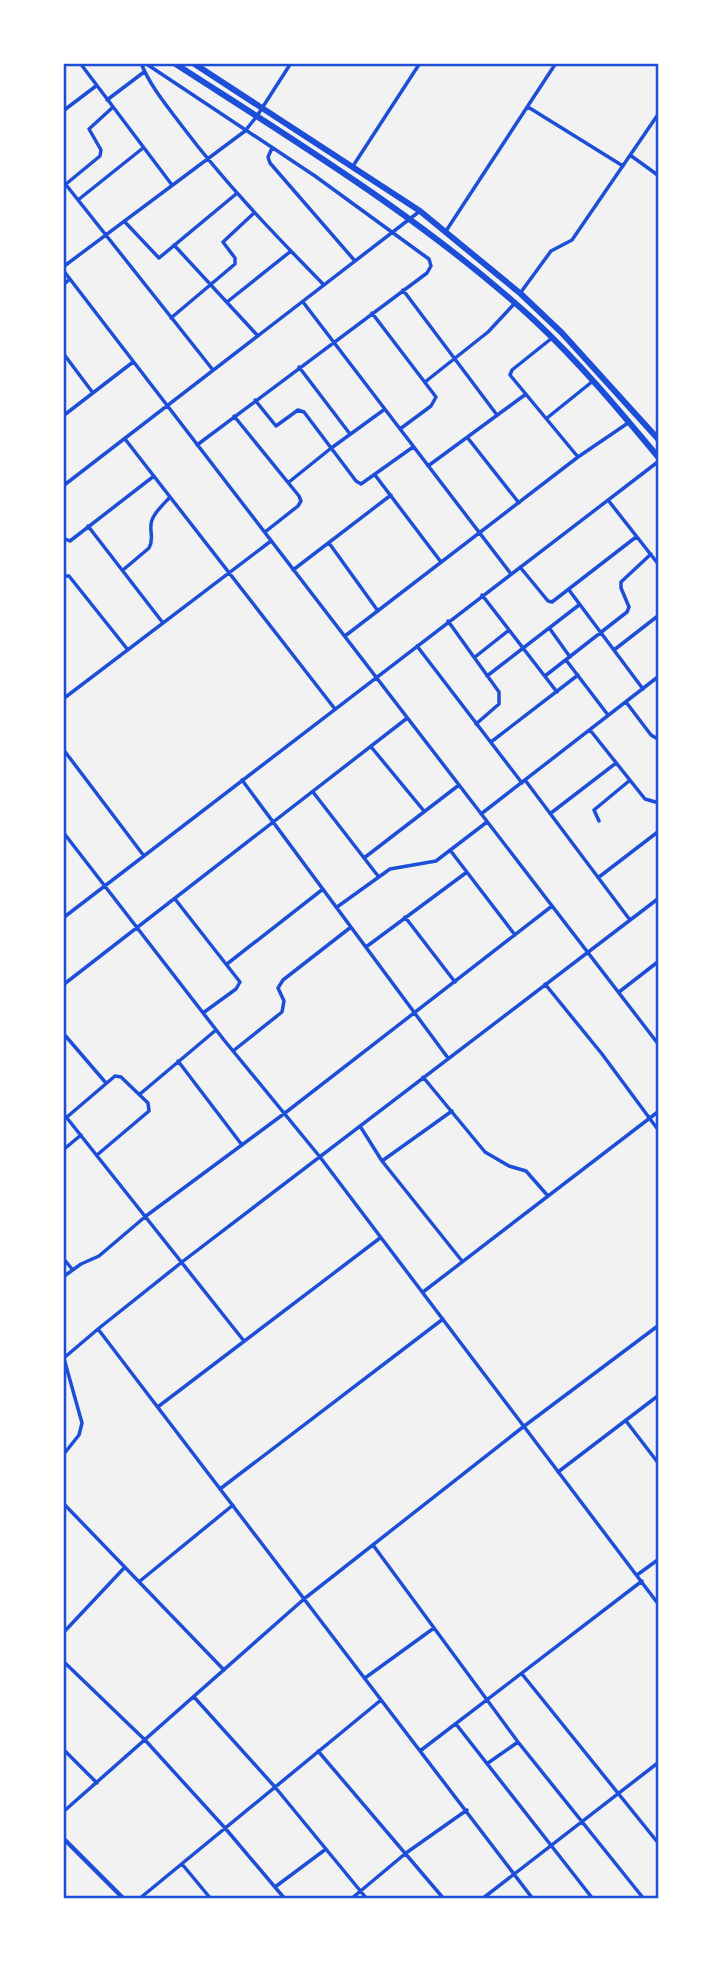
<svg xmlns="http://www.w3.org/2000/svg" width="722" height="1962" font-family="Mulish,sans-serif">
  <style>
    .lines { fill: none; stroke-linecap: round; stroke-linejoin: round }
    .minor { stroke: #1d4ed8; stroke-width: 3.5 }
    .tertiary { stroke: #1d4ed8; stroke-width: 4.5 }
    .trunk { stroke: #1d4ed8; stroke-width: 6 }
    .neatline { fill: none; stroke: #1d4ed8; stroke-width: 2.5 }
  </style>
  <rect width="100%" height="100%" fill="#f2f2f2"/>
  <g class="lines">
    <path class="minor" d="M80,63L172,185
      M141,63C150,86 167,106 182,126C225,183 274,234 324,285
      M145,63L315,176L422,254L429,259L431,266L427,273L197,445
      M657,63L659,65
      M107,100L144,72
      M528,107L623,166
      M63,111L96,86
      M272,148L268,157L270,163L355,261
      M630,155L659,176
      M353,166L420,63
      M63,181L213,370
      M66,184L100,156L101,150L89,129L112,108
      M78,200L143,148
      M124,221L159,258L236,194
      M446,231L556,63
      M174,245L258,336
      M63,267L245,131L257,116L291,63
      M63,270L659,1045
      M63,285L70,279
      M403,290L497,415
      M521,292L551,251L572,240L659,113
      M227,302L291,251
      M303,302L511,574
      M372,313L436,397L431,406L400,429
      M171,318L235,264V258L223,242L254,213
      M552,338L512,370L510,375L578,457
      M63,353L93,393
      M299,367L350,434
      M425,382L488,332L515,303
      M255,400L276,426L298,410L304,412L356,481L361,484L413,447
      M63,416L133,362
      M234,416L299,496L301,501L298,506L265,532
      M547,418L593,381
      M467,437L519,503
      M125,439L335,709
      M428,466L526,394
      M375,475L441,562
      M289,482L330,449L385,409
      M63,486L420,211
      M608,500L659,565
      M88,526L163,623
      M63,538L70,541L154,476
      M329,543L378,611
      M520,567L548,601L552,602L636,537
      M123,570L149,548C154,539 150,534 151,525C151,515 164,504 170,497
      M293,570L391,495
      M63,576H69L128,650
      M569,590L643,689
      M482,595L557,692
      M448,621L499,692V704L476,724
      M550,629L570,657
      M345,636L578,457L628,423
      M417,646L522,783
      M614,650L659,615
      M475,657L509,630
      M566,660L608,715
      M487,676L579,605
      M545,676L627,612L629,607L621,588V582L651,554
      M63,699L271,541
      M626,702L651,735L656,738L659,736
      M590,730L645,799L659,803
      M491,742L578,675
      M372,748L424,811
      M63,749L144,856
      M242,780L448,1058
      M525,780L630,920
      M313,792L378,876
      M551,813L616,763
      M481,814L659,676
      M599,821L594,810L629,781
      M63,832L224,1040L320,1157L659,1605
      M450,850L515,935
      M364,858L459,785
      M599,877L659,831
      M175,899L240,982L236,989L203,1013
      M337,907L390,869L436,861L487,822
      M405,917L455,982
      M63,918L659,461
      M366,947L467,872
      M227,964L323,889
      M545,984L602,1054L659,1131
      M63,985L406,719
      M619,992L659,961
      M63,1033L106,1083
      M233,1051L282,1012L284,1001L278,988L283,980L351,927
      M178,1061L242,1145
      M423,1077L485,1152L509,1166L526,1171L548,1196
      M140,1094L216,1030
      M63,1113L244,1341
      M67,1117L115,1076L121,1077L148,1103L149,1111L97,1155
      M360,1126L382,1161L462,1261
      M63,1150L81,1135
      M382,1161L452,1111
      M63,1258L72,1269
      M63,1277L81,1264L99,1256L146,1216L285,1113L552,906
      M423,1292L659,1111
      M98,1329L533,1899
      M63,1355L82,1423L79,1435L63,1455
      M65,1357L98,1329L182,1262L659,898
      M159,1406L380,1238
      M626,1421L659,1464
      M558,1472L659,1395
      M220,1489L443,1319
      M63,1503L224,1670
      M373,1545L518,1742L644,1899
      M637,1575L659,1559
      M140,1581L233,1505
      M63,1633L125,1567
      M63,1661L145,1740L225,1828L285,1899
      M522,1674L659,1844
      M365,1678L434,1628
      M194,1697L275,1787L367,1899
      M456,1724L593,1899
      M63,1749L97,1783
      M318,1751L444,1899
      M420,1751L642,1581
      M488,1763L518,1742
      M63,1812L304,1599L523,1427L659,1325
      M182,1864L211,1899
      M275,1887L326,1849
      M139,1899L381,1700
      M351,1899L406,1853L467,1810
      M482,1899L659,1762"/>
    <path class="tertiary" d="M63,1838L124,1899"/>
    <path class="trunk" d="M174,63C298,143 425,220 534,320C579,362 619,410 659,458
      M193,63L420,211L521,294L562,333L659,440"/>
  </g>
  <rect width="722" height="1962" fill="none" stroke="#ffffff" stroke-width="130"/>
  <rect x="65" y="65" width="592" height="1832" class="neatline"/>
</svg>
